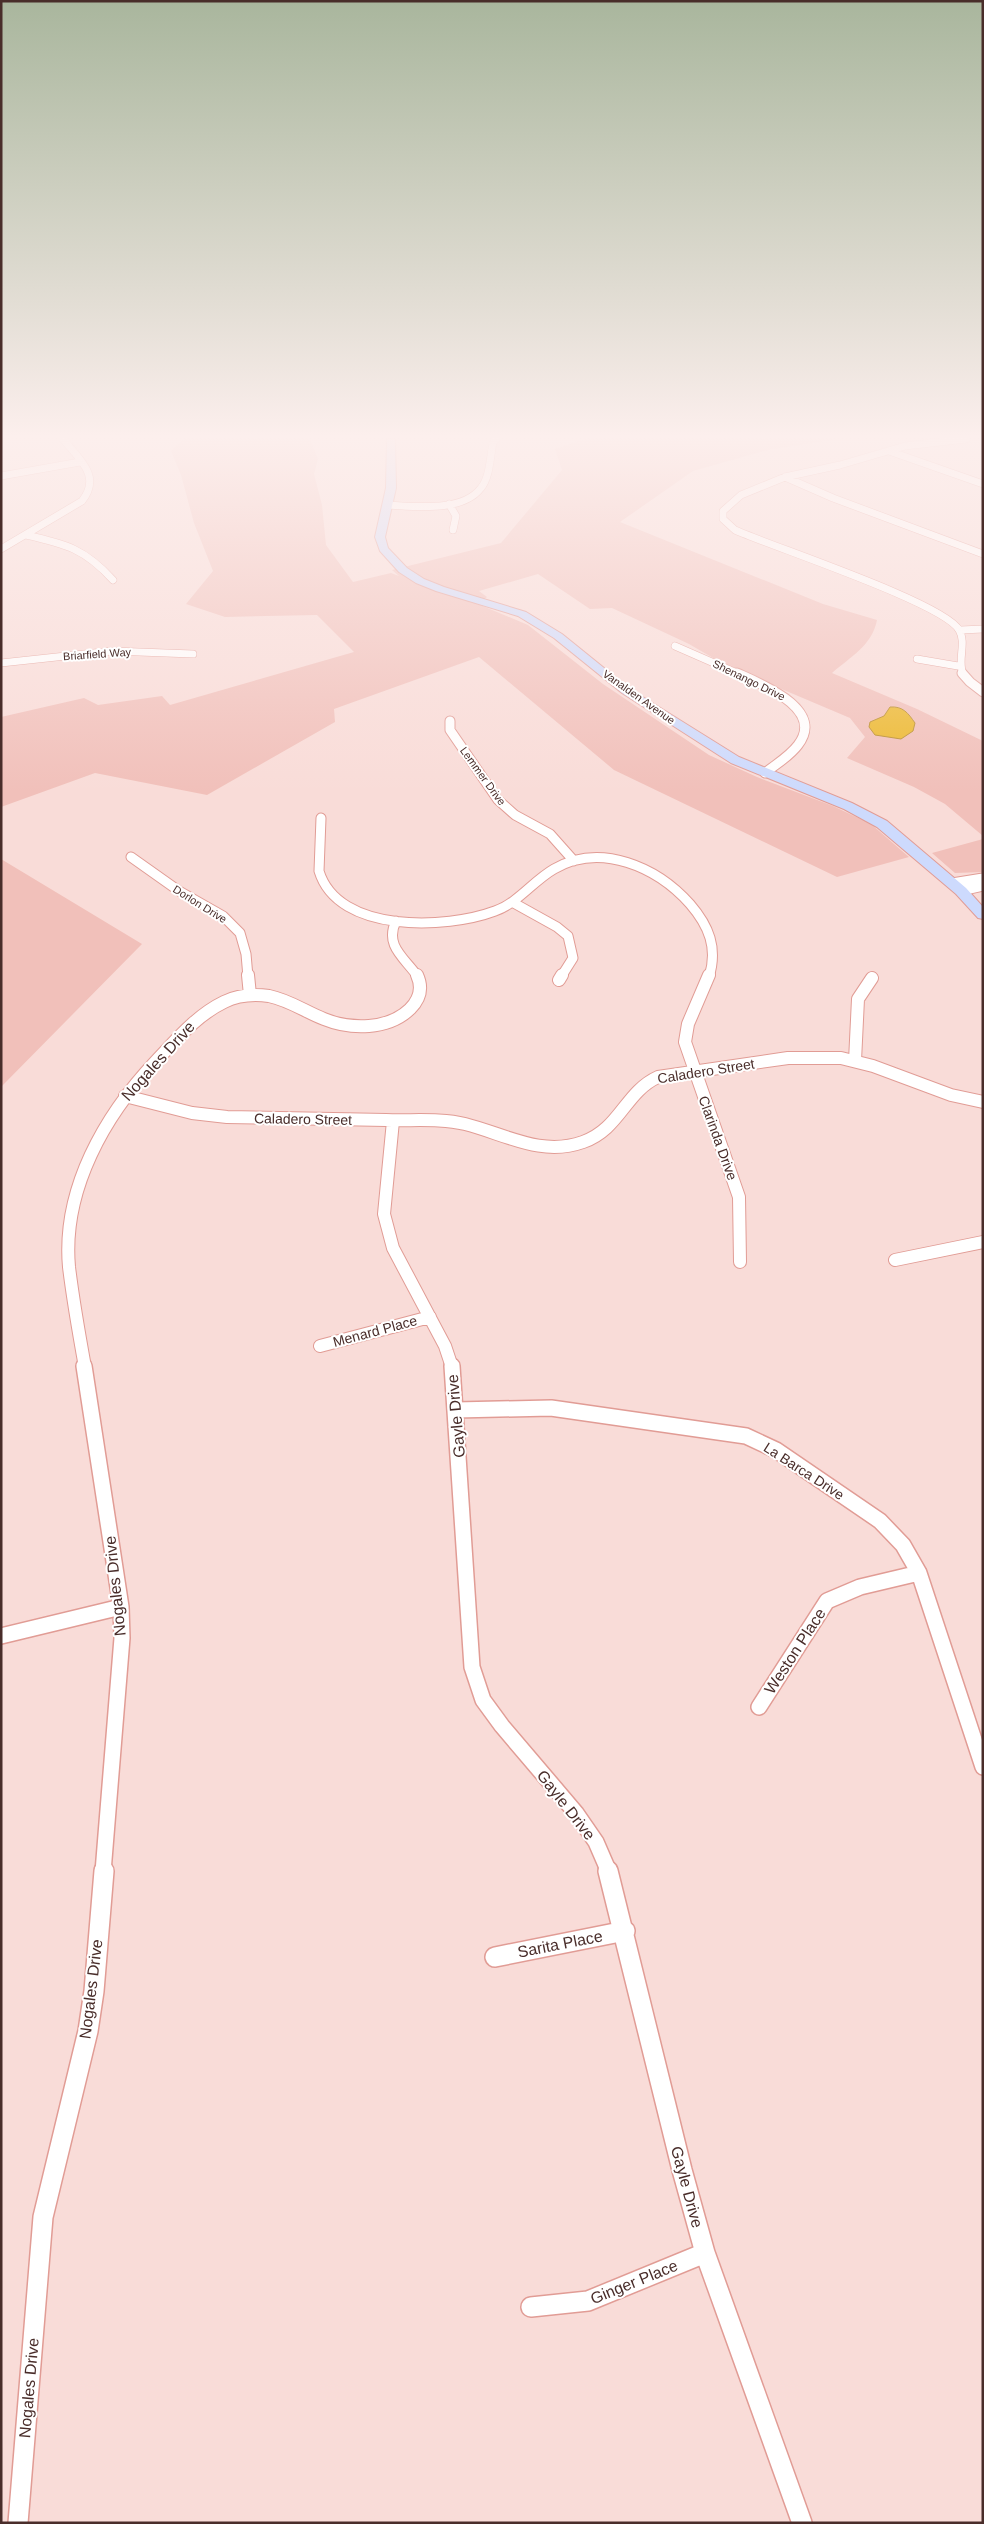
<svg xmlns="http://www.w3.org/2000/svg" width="984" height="2524" font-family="Helvetica,sans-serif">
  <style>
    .green { fill: #f1c0ba }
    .water { fill: #ecb82d; stroke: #bb8e2c }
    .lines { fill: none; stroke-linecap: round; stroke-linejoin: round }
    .street-far4-casing { stroke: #e19c95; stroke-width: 8 }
    .street-far3-casing { stroke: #e19c95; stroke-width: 11 }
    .street-far2-casing { stroke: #e19c95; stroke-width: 14 }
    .street-far1-casing { stroke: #e19c95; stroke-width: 18 }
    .street-casing { stroke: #e19c95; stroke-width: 22 }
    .secondary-casing { stroke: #e19c95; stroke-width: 2 }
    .street-far4 { stroke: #fff; stroke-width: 7 }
    .street-far3 { stroke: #fff; stroke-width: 9 }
    .street-far2 { stroke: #fff; stroke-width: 12 }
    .street-far1 { stroke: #fff; stroke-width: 15 }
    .street { stroke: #fff; stroke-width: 19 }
    .secondary { fill: #cddafd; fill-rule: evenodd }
    .labels { text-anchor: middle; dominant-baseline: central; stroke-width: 4; stroke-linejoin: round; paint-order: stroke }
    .far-street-label { font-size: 11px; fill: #492d2a; stroke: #fff }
    .street-label { font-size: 14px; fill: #492d2a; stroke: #fff }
    .near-street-label { font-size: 16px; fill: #492d2a; stroke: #fff }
  </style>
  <rect width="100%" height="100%" fill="#f9dcd8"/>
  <path class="green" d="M183,439H310L318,459L314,474L322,505L326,545L353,582L391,573L399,576L392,570L501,543L562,470L555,449L584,439H837L768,450L693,471L620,522L823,604L877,620C872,646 850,657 832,673L917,709L983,741V836L945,804L914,787L847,758L865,737L850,718L727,666L689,644L612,608L590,609L538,574L479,591L487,597L478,604L528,625L603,684L709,755L757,777L833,806L871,824L909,857L837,877L614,770L479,657L334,709L335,722L207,795L95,773L1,807V717L84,698L98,705L162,696L170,705L354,652L317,615L225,617L186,604L213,571L194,523L181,475L171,451Z
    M983,839V872L955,873L932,853Z
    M1,859L142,944L1,1087Z"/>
  <path class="water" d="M890,707C903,706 908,713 915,723L913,731L901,739L875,735L869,727L870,722L884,716Z"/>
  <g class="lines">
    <g class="street-far4-casing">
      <path id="street-far4" d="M889,451L983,484
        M1,476L80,462
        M785,477L833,498L983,554
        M449,504L456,516L453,530
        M387,505C414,506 462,513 481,488C490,477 490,457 493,443L496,439
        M26,535C66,544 85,549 113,580
        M1,549L82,501C102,476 79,459 63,439
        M961,630L983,629
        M675,646L739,674
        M917,659L958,666
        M1,663L112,651L193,654
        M963,674C957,660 967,643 959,630C944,603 773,547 735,530L723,519V511L741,495L785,477L840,465L905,446L966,439"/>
    </g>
    <g class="street-far3-casing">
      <path id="street-far3" d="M737,673C761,684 826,709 798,745C789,757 776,764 765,773
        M962,673L970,682L983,692
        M450,721V730L498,800L515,815L550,834L574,861
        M321,818L319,871C338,934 447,929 495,911C518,903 533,881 554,869C601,842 657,867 690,904C709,926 718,948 709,977
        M131,857L179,891L223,916L240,933L246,954L248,977
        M952,883L983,878
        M961,891L983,886
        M512,902L557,927L568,936L573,958L561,977
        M396,921C384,946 405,958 418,977"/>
    </g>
    <g class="street-far2-casing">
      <path id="street-far2" d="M248,975L250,995
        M709,975L688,1024L685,1042L739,1197L740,1262
        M559,980L562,975
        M855,1061L858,999L872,978
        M125,1096L192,1113L227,1117C280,1118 333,1119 386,1120C412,1121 441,1118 465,1124C505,1134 541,1157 583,1142C620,1129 625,1092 658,1077L788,1058H841L873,1066L951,1095L983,1102
        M393,1121L384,1214L393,1248L445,1346L452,1367
        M895,1260L983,1242
        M320,1346L430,1317
        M85,1367C79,1334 73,1300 69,1267C62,1189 105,1115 156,1061C177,1039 197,1015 224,1002C238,995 254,994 269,996C289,1000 306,1012 324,1019C351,1030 388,1030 410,1009C420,999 423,988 417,975"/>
    </g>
    <g class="street-far1-casing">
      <path id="street-far1" d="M84,1366L121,1607L122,1638L103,1872
        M452,1366L472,1667L483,1700L502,1726L576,1813L596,1842L609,1872
        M456,1410L551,1408L746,1436L776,1450L880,1521L903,1545L919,1573L983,1767
        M1,1636L121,1607
        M759,1707L827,1601L860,1587L919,1573"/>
    </g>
    <g class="street-casing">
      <path id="street" d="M608,1871L682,2170L705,2253L802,2523
        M495,1957L625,1931
        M531,2307L588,2301L705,2253
        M18,2523L43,2217L88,2031L94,1991L104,1871"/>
    </g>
    <g class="secondary-casing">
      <path id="secondary" d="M387,439H395L396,488L385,537L388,548L407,568L424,579L444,587L526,612L562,634L630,689L739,757L852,803L887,821L966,888L983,907V919L978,918L956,894L877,827L844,809L731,763L622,693L554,638L518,616L436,591L416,583L399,572L380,551L375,537L386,488Z"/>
    </g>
    <use href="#street-far4" class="street-far4"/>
    <use href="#street-far3" class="street-far3"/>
    <use href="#street-far2" class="street-far2"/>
    <use href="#street-far1" class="street-far1"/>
    <use href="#street" class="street"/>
    <use href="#secondary" class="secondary"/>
  </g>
  <linearGradient id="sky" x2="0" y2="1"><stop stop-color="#a9b69d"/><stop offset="0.55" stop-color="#fcefed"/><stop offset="1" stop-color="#fcefed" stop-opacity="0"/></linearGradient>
  <rect width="984" height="793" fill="url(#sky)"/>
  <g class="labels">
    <g class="far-street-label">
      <text transform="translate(97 654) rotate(-4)">Briarfield Way</text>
      <text transform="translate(749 680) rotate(26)">Shenango Drive</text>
      <text transform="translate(639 697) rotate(35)">Vanalden Avenue</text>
      <text transform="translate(483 776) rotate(54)">Lemmer Drive</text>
      <text transform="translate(200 904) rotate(32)">Dorlon Drive</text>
    </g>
    <g class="street-label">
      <text transform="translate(706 1071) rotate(-9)">Caladero Street</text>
      <text transform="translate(303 1119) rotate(1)">Caladero Street</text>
      <text transform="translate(718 1138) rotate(70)">Clarinda Drive</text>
      <text transform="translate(375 1331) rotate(-15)">Menard Place</text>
      <text transform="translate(804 1471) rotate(33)">La Barca Drive</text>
    </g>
    <g class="near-street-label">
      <text transform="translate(158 1061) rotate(-48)">Nogales Drive</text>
      <text transform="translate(456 1416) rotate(-95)">Gayle Drive</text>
      <text transform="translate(115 1586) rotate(-96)">Nogales Drive</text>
      <text transform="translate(795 1651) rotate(-57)">Weston Place</text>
      <text transform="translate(566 1805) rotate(52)">Gayle Drive</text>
      <text transform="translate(560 1944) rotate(-11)">Sarita Place</text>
      <text transform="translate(91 1989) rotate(-83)">Nogales Drive</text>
      <text transform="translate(687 2187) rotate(75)">Gayle Drive</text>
      <text transform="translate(634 2282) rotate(-22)">Ginger Place</text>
      <text transform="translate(29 2388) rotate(-85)">Nogales Drive</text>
    </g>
  </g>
  <rect width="984" height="2524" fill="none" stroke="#492d2a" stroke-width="5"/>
</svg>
